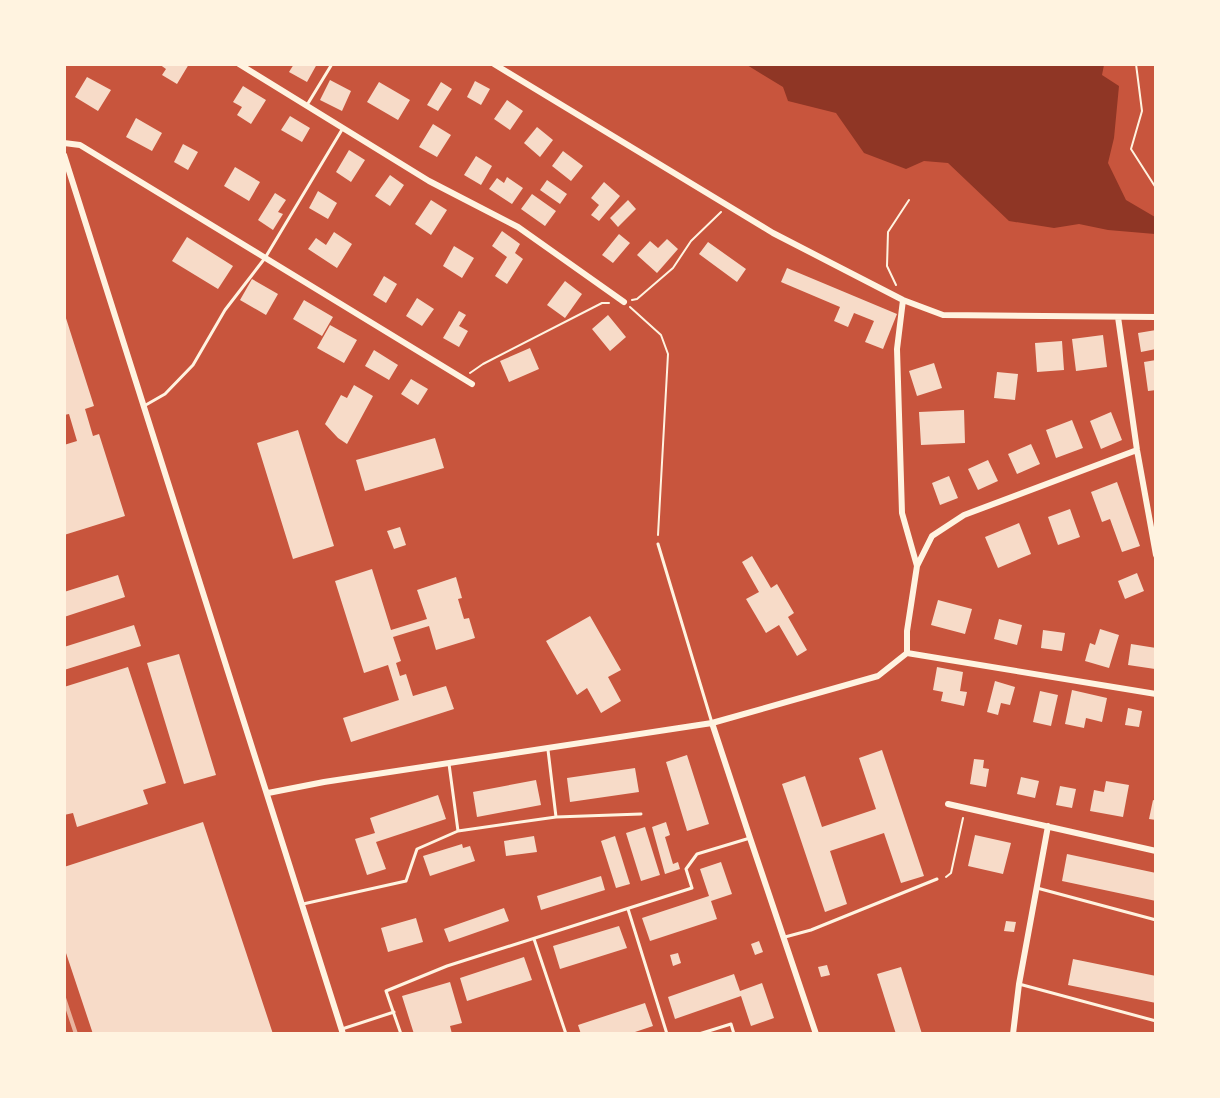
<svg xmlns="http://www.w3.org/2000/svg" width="1220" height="1098" font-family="'PT Serif',serif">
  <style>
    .water { fill: #8f3625 }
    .building { fill: #f7dbc8 }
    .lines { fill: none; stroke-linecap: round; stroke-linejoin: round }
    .path { stroke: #fff3e0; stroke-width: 2 }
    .service { stroke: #fff3e0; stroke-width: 3 }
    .minor { stroke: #fff3e0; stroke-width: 6 }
    .rail { stroke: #e9b49f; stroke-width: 4 }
  </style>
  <rect width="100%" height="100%" fill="#c8553d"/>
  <path class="water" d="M747,65H1104L1102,75L1119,86L1114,138L1108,163L1126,200L1155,217V234L1108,230L1079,224L1054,228L1009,221L948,163L924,161L906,169L864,153L836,113L788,101L783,87Z"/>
  <path class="building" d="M159,64H189L177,84L162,75L166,69Z
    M294,64H317L307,82L289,72Z
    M87,77L111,90L98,111L75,97Z
    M330,80L351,91L342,111L320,100Z
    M475,81L490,89L481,105L467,97Z
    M379,82L410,100L398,120L367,102Z
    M441,82L452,89L438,111L427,105Z
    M243,86L266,100L251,124L237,115L242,107L233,102Z
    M507,100L523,111L510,130L494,119Z
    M290,116L310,128L302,142L281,130Z
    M136,118L162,133L152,151L126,137Z
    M433,124L451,135L437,157L419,147Z
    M537,127L553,140L540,157L524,143Z
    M183,144L198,152L188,170L174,162Z
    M349,150L365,160L351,182L336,172Z
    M563,151L583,166L571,181L552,166Z
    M476,156L492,166L481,185L464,175Z
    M235,167L260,182L249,201L224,186Z
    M390,175L404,185L390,206L375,196Z
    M507,177L523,188L512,204L489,189L497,178L504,183Z
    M547,180L567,194L560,204L540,190Z
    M604,182L620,196L599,221L591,215L599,205L591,198Z
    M318,191L337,203L328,219L309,208Z
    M275,193L286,200L278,212L283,214L273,230L258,220Z
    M532,194L556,211L545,226L521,209Z
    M431,200L447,210L431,235L415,224Z
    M628,200L636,209L618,227L610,218Z
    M502,231L520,244L515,253L523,259L507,284L495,276L507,257L492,246Z
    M334,232L352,244L337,268L308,249L316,238L326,245Z
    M619,234L630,243L613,263L602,255Z
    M187,237L233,266L218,289L172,261Z
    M667,239L678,249L657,273L637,255L650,241L658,248Z
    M708,242L746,269L737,282L699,254Z
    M454,246L474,258L462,278L443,266Z
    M787,268L897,314L883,349L865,342L874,321L854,313L848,327L834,321L840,307L781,282Z
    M384,276L397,284L386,303L373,295Z
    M252,279L278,294L266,315L240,300Z
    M565,281L582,294L565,318L547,305Z
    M417,298L434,309L422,326L406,316Z
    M304,300L333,317L322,336L293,319Z
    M459,311L466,315L459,326L468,331L459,347L443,338Z
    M64,312L94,406L85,409L93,436L99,434L125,516L64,535V445L77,441L69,414L64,415Z
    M608,315L626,337L610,351L592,329Z
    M330,325L357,340L344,363L317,348Z
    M1156,330V349L1141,352L1138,333Z
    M1103,335L1107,367L1076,371L1072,339Z
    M1062,341L1064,370L1037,372L1035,343Z
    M530,348L539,369L509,382L500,361Z
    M374,350L398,365L389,380L365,366Z
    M1156,360V390L1148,391L1144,362Z
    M934,363L942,388L917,396L909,371Z
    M997,372L1018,374L1015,400L994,398Z
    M411,379L428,389L418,405L401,394Z
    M354,385L373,396L347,444L338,438L325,424L341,395L347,398Z
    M964,410L965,443L921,445L919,412Z
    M1111,412L1122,440L1101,449L1090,421Z
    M1072,420L1083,448L1056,458L1046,430Z
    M298,430L334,546L293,559L257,443Z
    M435,438L444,468L365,491L356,460Z
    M1031,444L1040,464L1017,474L1008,454Z
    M988,460L998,481L978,490L968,469Z
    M949,476L958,498L940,505L932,483Z
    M1117,482L1140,546L1122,552L1110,519L1102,522L1091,492Z
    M1070,509L1080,537L1058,545L1048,517Z
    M1019,523L1031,554L998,568L985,537Z
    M400,527L406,545L394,549L387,531Z
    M752,556L771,588L777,584L794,613L788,617L807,650L797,656L779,625L766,633L746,599L759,592L742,562Z
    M372,569L391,630L427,619L417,590L456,577L462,598L458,599L464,619L469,618L475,638L436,650L429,626L393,637L401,661L396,663L400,676L406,674L413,696L446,686L454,709L351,742L343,718L399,700L388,665L364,673L335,581Z
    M1137,573L1144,591L1125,599L1118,581Z
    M118,575L125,597L64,617V592Z
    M938,600L972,609L965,634L931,625Z
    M590,616L621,670L608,677L621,701L601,713L587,688L577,695L546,641Z
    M999,619L1022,625L1017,645L994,639Z
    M134,625L141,646L64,670V647Z
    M1100,629L1119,635L1109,668L1085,661L1090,643L1095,645Z
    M1043,630L1065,633L1062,651L1041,648Z
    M1131,644L1156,648L1155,669L1128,665Z
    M179,654L216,775L184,784L147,663Z
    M128,667L166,783L143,790L148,804L77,827L73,813L64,815V687Z
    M937,667L963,672L960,691L967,692L964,706L941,701L943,692L933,690Z
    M995,681L1015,687L1010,705L1001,703L998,715L987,712Z
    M1072,690L1107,698L1102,722L1086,718L1084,728L1065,724Z
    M1040,691L1058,695L1051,726L1033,722Z
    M1128,708L1142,711L1139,727L1125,725Z
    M882,750L924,876L901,883L884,833L830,851L847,904L825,912L782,784L805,776L822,827L876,809L859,758Z
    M687,755L709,824L687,831L666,762Z
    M974,759L984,760L983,768L989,769L986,787L970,784Z
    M635,768L639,792L570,802L567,778Z
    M1021,777L1039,781L1035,798L1017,794Z
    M536,780L541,805L477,817L473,792Z
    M1106,781L1129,785L1123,817L1090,811L1094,790L1104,792Z
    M1060,786L1076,789L1072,808L1056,805Z
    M438,795L446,819L376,842L386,869L367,875L355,839L375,833L370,818Z
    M1153,800L1156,801V820L1149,819Z
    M203,822L273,1034H93L64,947V867Z
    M666,822L670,835L665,837L673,864L678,862L680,869L665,874L652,827Z
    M645,827L660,875L641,881L626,833Z
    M975,835L1011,843L1003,874L968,866Z
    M534,836L537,852L506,856L504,841Z
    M615,836L630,884L616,888L601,841Z
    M462,844L463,848L470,846L475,861L430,876L423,856Z
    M1067,854L1156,873V901L1062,881Z
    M721,862L732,894L711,901L717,919L650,941L642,918L709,896L700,869Z
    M601,876L605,890L541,910L537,896Z
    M504,908L509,921L449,942L444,929Z
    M416,918L423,942L388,952L381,928Z
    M1006,921L1016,922L1014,932L1004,931Z
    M619,926L627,948L560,969L553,946Z
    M759,941L763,952L755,955L751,944Z
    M678,953L681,963L673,966L670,955Z
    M524,957L532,980L467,1001L460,978Z
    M1073,959L1156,976V1003L1068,985Z
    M827,965L830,975L821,977L818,967Z
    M901,967L922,1034H896L877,974Z
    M734,974L740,991L762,983L774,1018L751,1026L741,996L675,1019L668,997Z
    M450,982L462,1023L450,1026L452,1034H414L402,996Z
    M645,1003L653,1026L629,1034H581L578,1025Z"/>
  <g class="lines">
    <path class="path" d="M1136,64L1142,111L1131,149L1156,188
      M896,285L887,266L888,232L909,200
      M632,300L637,299L673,268L691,241L721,212
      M630,307L661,335L668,354L658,535
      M470,373L483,364L602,303H609
      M946,877L951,873L963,818"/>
    <path class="service" d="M307,105L332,64
      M144,406L165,394L193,365L225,310L265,258L343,128
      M658,544L712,723
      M548,750L556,817
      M449,764L458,831
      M1037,888L1156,920
      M303,904L406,881L417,849L458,831L556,817L641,814
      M628,909L667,1034
      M785,937L811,930L937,879
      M534,939L566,1034
      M1019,984L1156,1021
      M342,1029L394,1012
      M401,1034L386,991L447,966L692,888L686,869L697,854L750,838
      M699,1034L731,1024L734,1034"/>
    <path class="minor" d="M239,64L429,181L518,227L624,302
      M494,64L773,233L903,300L943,315L1156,317
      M64,143L80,145L472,384
      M64,155L343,1034
      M903,300L897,349L902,513L917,566L907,631V653
      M1118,317L1137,450L1156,555
      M917,566L932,536L964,515L1137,450
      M907,653L1156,694
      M712,723L750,838L816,1034
      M268,793L324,782L712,723L878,676L907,653
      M948,804L1156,851
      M1013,1034L1019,984L1048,826"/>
    <path class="rail" d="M64,998L76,1034"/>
  </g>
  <rect width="1220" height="1098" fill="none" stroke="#fff3e0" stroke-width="132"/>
</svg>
